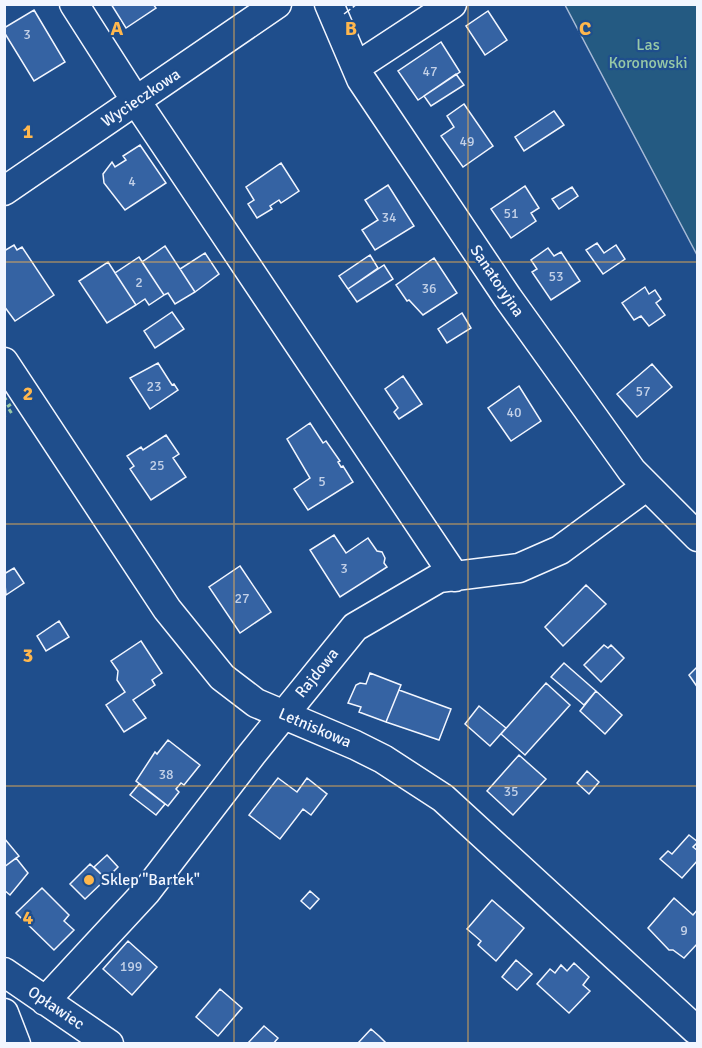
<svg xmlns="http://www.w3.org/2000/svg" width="702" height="1048" font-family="Signika,sans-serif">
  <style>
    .green { fill: #245a82; stroke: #a8bbd7; stroke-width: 1.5 }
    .building { fill: #3563a3; stroke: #f2f6ff; stroke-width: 1.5 }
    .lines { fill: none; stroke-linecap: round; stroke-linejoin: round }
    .minor-casing { stroke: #f2f6ff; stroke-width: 31 }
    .minor { stroke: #1f4e8c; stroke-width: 28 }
    .hedge { stroke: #97c8a6; stroke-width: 4.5; stroke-dasharray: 3 4.5; stroke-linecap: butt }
    .fence { stroke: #f2f6ff; stroke-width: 1.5; stroke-dasharray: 8 3; stroke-linecap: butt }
    .grid { fill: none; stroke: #ffb74d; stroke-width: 1.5; stroke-opacity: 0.55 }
    .poi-dot { fill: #ffb74d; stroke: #1f4e8c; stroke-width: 2 }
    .labels { text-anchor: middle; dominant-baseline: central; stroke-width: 4.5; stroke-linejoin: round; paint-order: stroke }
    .number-label { font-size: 14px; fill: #c3d1e8 }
    .park-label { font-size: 16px; fill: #97c8a6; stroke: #1f4e8c }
    .street-label { font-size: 16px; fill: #f2f6ff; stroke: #1f4e8c }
    .poi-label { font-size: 16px; fill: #f2f6ff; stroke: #1f4e8c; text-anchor: start }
    .grid-label { font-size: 20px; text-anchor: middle; font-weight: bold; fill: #ffb74d; stroke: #1f4e8c; stroke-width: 4.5; stroke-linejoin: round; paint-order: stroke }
  </style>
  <rect width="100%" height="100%" fill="#1f4e8c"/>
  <path class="green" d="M565,5H697V255Z"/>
  <path class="building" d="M111,4H153L156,8L126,28Z
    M34,10L65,62L34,81L4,32V28Z
    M488,11L507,40L485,55L466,26Z
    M441,42L460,72L418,100L398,71Z
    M456,74L464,85L431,106L424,96Z
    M464,104L493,146L463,167L441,136L454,127L447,116Z
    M554,111L564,125L524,151L515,137Z
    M140,145L166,183L125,210L104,183L103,174L112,162L115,167L126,160L123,156Z
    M281,163L299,191L281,203L279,200L270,206L272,209L257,218L248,204L254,200L246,187Z
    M388,185L414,226L375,250L362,230L378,220L365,200Z
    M525,186L539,208L531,213L536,221L511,238L491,209Z
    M572,187L578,196L559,209L552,199Z
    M597,243L604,253L616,245L625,259L603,274L586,250Z
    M14,245L17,250L22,247L54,295L15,321L4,306V251Z
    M165,246L195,292L175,304L168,293L164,295L142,262Z
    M548,248L554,256L561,252L580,281L551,300L532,272L537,269L531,260Z
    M205,253L219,274L195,292L180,269Z
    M370,255L378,268L348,289L339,276Z
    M139,257L164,295L149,305L145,299L136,305L115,273Z
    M434,258L457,293L423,315L409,300L407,301L396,285Z
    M108,262L136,305L107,323L79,281Z
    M384,265L393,279L357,302L348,289Z
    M645,287L649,294L655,290L661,299L656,303L665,315L649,326L641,316L634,320L622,303Z
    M172,312L184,329L155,348L144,331Z
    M462,313L471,328L447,343L438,329Z
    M158,363L172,385L174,384L178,390L150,409L130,378Z
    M652,364L672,387L637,417L617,394Z
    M403,376L422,404L399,419L394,412L398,408L385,389Z
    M519,386L541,421L511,441L488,408Z
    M310,423L323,443L326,441L340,461L338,462L341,467L343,466L353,482L308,510L294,489L310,478L287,439Z
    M166,435L179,454L173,458L186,477L151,500L130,469L134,466L127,456L141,447L143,450Z
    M334,535L346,553L368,538L377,551L382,552L385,558L384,563L387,567L340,597L310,550Z
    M240,566L271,612L240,633L209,587Z
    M14,568L24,583L6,595L4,574Z
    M586,585L606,604L563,646L545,627Z
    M59,621L69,637L46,651L37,636Z
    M141,641L162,673L152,680L155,685L133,700L146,718L124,732L106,705L125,692L117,680L118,671L111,661Z
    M604,645L608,648L611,645L624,658L601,682L584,665Z
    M564,663L596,691L584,705L551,677Z
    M698,666V688L689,675Z
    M370,673L401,685L386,722L359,712L361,707L348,703L356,685L360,683L366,684Z
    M546,683L570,705L525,755L501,734Z
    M399,690L451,709L439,740L386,722Z
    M596,691L622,715L605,734L580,711Z
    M479,706L506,728L490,746L465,724Z
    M168,740L200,765L184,785L181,783L176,789L179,792L168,806L136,781L155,752L157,754Z
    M519,755L546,779L513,815L487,791Z
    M587,771L599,782L589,794L577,783Z
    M278,778L297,792L307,778L327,794L311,815L303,809L280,839L249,815Z
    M139,784L165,804L156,815L130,795Z
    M689,835L698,842L693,847L698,851V860L682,878L660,859L668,851L672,854Z
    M4,838L19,856L4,867Z
    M107,855L118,867L106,879L94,867Z
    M16,858L28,873L10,895L4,890V867Z
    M90,864L106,879L85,899L70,884Z
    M42,888L69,915L64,921L74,930L54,950L16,913Z
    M310,891L319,899L310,909L301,901Z
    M674,898L693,915L698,909V943L684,958L673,950H669L648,928Z
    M492,900L524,928L496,961L478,945L481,941L467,929Z
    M128,941L157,967L132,995L103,969Z
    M516,960L532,974L517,990L502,977Z
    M574,963L589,977L583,985L590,991L569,1013L537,984L550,969L555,973L561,965L567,971Z
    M220,989L242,1008L218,1036L196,1017Z
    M264,1026L278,1038L273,1044H247Z
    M371,1029L379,1036L387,1044L358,1043Z"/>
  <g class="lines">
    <g class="minor-casing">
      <path id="minor" d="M74,4L136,101L455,577
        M329,4L361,79L508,298L632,471L698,537
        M356,67L452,4
        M4,191L277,4
        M4,362L167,609L222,677L256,703L355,745L383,759L443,798L696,1030
        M4,972L109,1044
        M45,1001L146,892L252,754L355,627L439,578L519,568L560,550L647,486
        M4,1013L16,1044"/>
    </g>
    <use href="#minor" class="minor"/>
    <path class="hedge" d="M4,398L12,410L4,415"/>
    <path class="fence" d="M344,14L357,4"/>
  </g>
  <path class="grid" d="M234,4V1044M468,4V1044M4,262H698M4,524H698M4,786H698"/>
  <circle class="poi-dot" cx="89" cy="880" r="6"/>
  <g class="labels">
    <g class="number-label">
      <text x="27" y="34">3</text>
      <text x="430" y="71">47</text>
      <text x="467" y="141">49</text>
      <text x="132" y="181">4</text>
      <text x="511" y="213">51</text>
      <text x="389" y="217">34</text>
      <text x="556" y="276">53</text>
      <text x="139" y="282">2</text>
      <text x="429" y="288">36</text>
      <text x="154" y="386">23</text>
      <text x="643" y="391">57</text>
      <text x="514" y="412">40</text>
      <text x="157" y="465">25</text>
      <text x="322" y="481">5</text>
      <text x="344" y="568">3</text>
      <text x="242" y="598">27</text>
      <text x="166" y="774">38</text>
      <text x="511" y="791">35</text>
      <text x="684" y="930">9</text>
      <text x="131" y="966">199</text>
    </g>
    <g class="park-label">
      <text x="648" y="45">Las<tspan x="648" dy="18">Koronowski</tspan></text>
    </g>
    <g class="street-label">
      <text transform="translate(141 98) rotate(-34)">Wycieczkowa</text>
      <text transform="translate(497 281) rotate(56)">Sanatoryjna</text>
      <text transform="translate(317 673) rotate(-51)">Rajdowa</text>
      <text transform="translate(315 728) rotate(23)">Letniskowa</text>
      <text transform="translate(56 1008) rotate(34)">Opławiec</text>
    </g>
    <g class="poi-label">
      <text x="101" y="880">Sklep "Bartek"</text>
    </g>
  </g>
  <g class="grid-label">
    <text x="117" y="35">A</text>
    <text x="351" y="35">B</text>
    <text x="585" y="35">C</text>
    <text x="28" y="138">1</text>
    <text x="28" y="400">2</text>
    <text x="28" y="662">3</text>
    <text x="28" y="924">4</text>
  </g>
  <rect width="702" height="1048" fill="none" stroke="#f2f6ff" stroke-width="12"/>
</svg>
